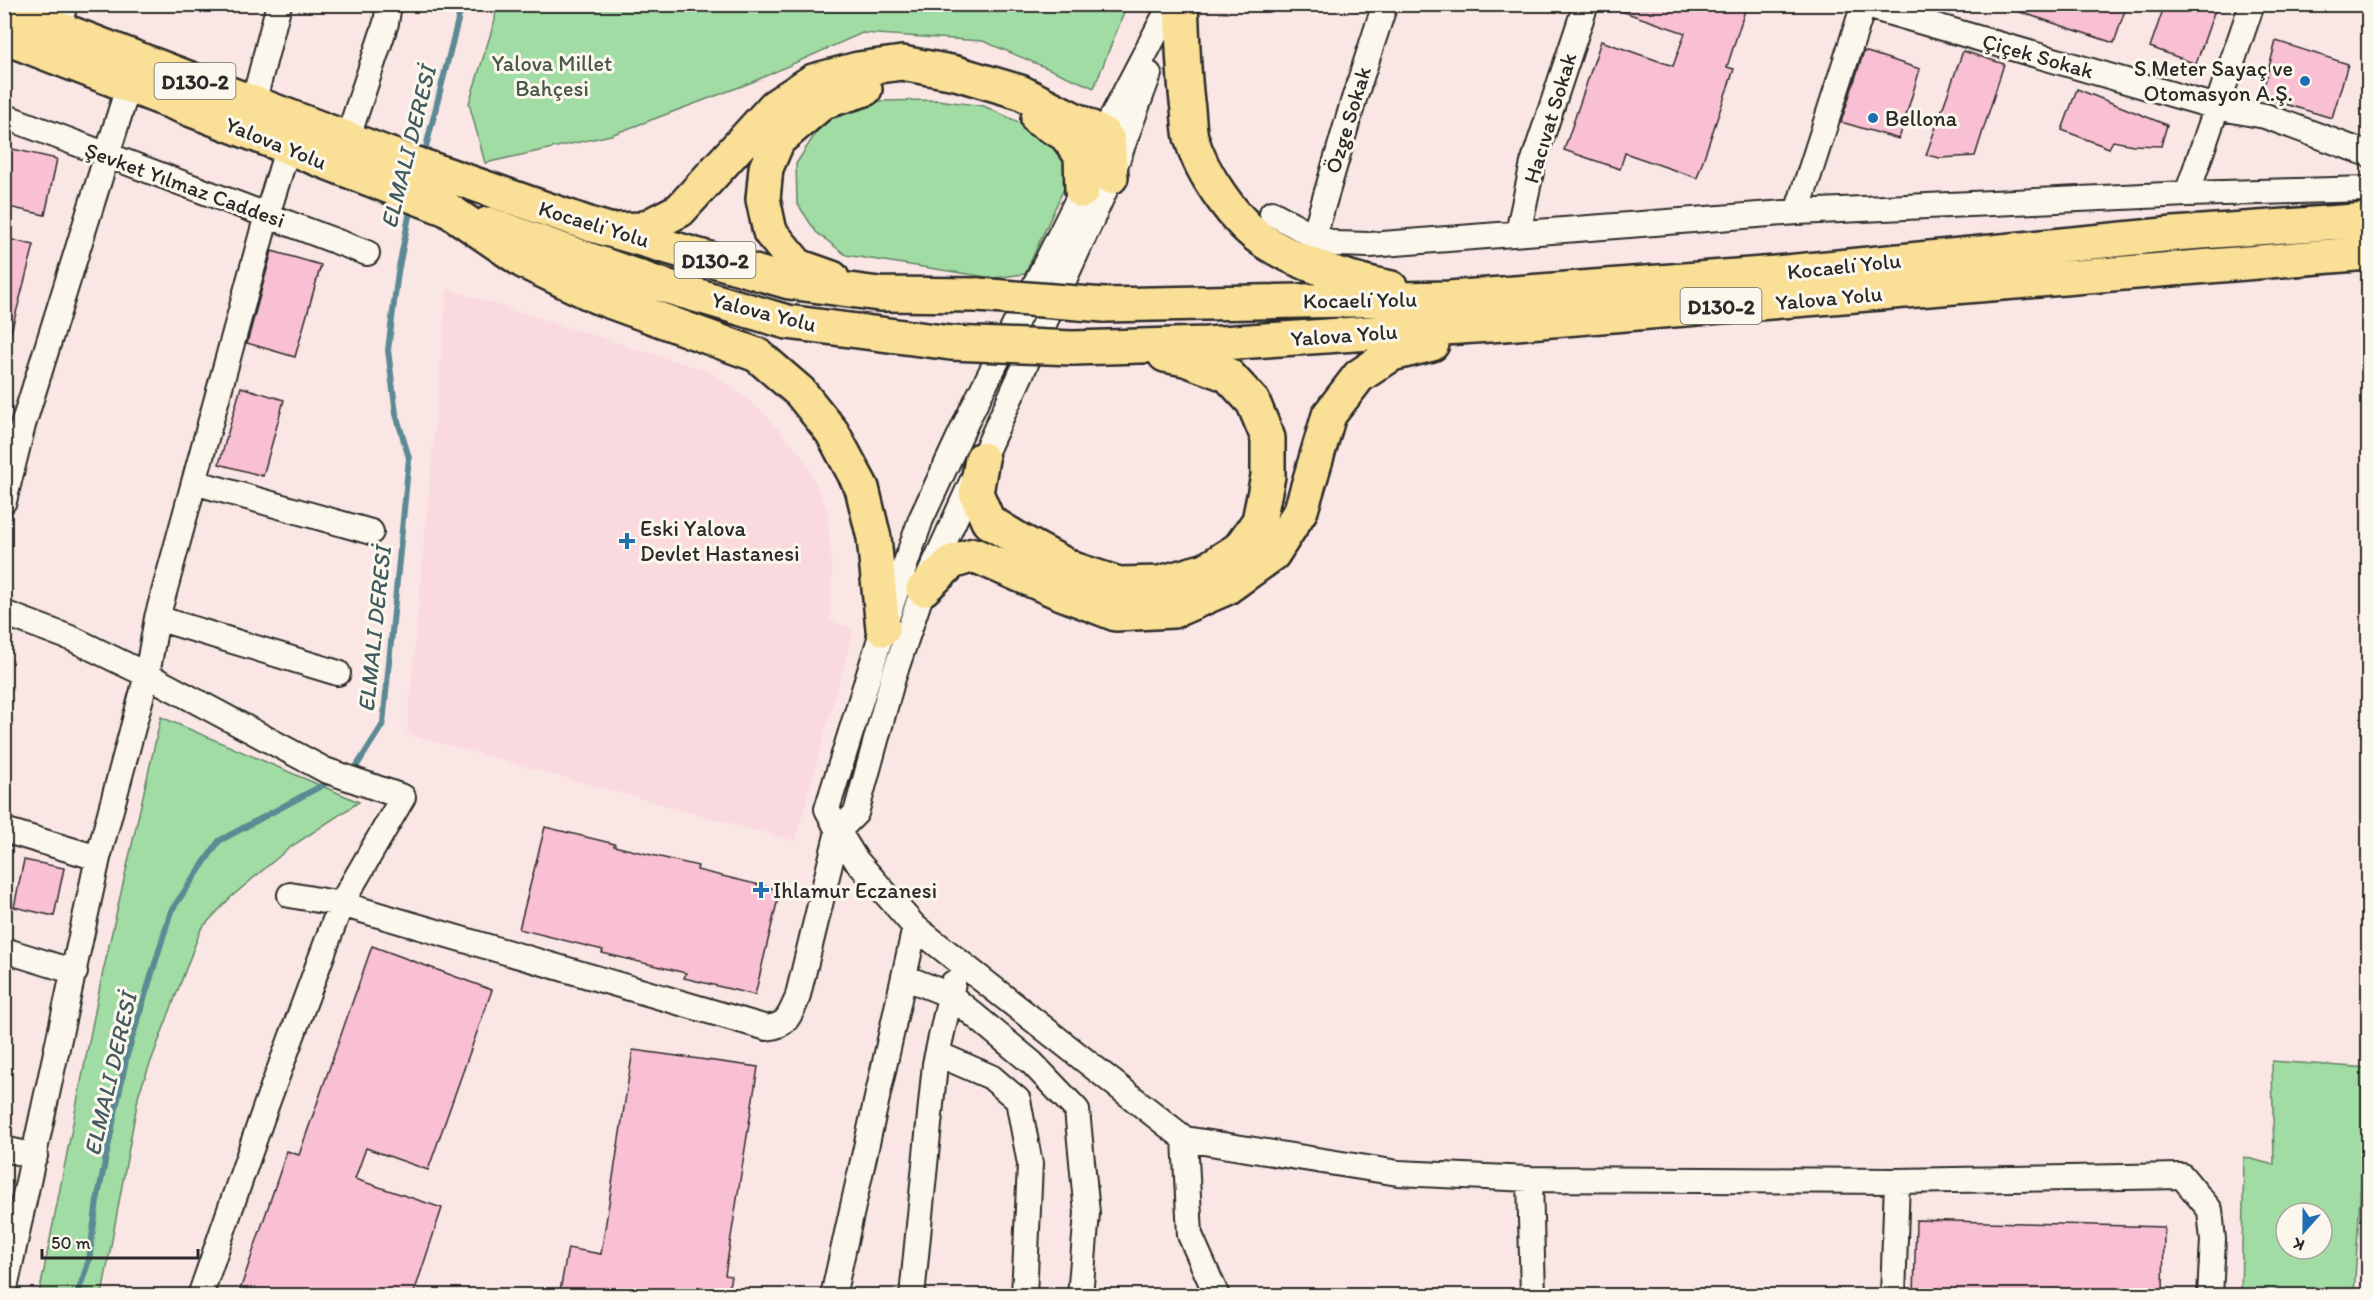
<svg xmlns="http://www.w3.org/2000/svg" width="2373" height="1300" font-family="Itim,sans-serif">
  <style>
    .built { fill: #fadadf }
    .green { fill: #a0dca3; stroke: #668467; stroke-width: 1.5; fill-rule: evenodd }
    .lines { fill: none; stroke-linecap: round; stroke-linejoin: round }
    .stream { stroke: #5c8a94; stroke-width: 6 }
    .building { fill: #f9bfd2; stroke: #2b2b2b; stroke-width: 1.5 }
    .minor-casing { stroke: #2b2b2b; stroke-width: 28 }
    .trunk-casing { stroke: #2b2b2b; stroke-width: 38 }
    .minor { stroke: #fbf7ec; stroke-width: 24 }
    .trunk { stroke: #fadf96; stroke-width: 33 }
    .trunk-bridge-casing { stroke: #2b2b2b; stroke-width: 38; stroke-linecap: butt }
    .trunk-bridge { stroke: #fadf96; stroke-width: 33 }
    .poi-dot { fill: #1f6fb2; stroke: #fbf7ec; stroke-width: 2 }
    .labels { text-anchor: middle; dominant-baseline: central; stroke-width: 6; stroke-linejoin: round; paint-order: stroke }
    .shield { fill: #fbf7ec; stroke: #696865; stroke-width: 1.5 }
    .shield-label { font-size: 21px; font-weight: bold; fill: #2b2b2b }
    .street-label { font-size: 22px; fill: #2b2b2b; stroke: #fbf7ec }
    .park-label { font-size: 22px; fill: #485749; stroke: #fbf7ec }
    .poi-label { font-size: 22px; fill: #2b2b2b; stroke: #fbf7ec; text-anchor: start }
    .water-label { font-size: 24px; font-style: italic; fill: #435b60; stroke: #fbf7ec }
  </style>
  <rect width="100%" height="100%" fill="#fae6e4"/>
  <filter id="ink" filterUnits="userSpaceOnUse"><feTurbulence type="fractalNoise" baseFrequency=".0167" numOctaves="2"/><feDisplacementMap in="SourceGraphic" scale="12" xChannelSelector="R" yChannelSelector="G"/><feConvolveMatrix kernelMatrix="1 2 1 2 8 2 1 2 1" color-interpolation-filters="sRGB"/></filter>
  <g filter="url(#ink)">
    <path class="built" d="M447,289L709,372L760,409L804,458L827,508L832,573L830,620L854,629L795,841L407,734Z"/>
    <path class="green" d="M496,5V4L1127,5L1094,88L983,41L862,33L750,83L611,135L485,163L469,103L495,20Z
      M937,100L984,106L1042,133L1064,157L1071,173L1025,274L993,278L846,255L816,232L797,203L796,164L815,134L833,114L880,101Z
      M161,717L359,802L289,848L231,897L201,929L139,1093L102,1295H39L102,976Z
      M2272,1061L2368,1068L2354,1295H2241L2244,1157L2274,1165ZM2286,1213H2322V1249H2286Z"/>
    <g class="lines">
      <path class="stream" d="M424,155L462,4
        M348,771L356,767L383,724L409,458L396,414L388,350L398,272L411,206
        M77,1296L89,1260L97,1201L127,1055L171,911L219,841L334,779"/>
    </g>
    <path class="building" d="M1612,4H1747L1727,67L1734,69L1697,178L1625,153L1620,169L1564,150L1601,41L1673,66L1685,33L1612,8Z
      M2008,4H2127L2114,43L2008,8Z
      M2165,4H2217L2196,64L2150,47Z
      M2276,41L2348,64L2332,118L2261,97Z
      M1864,51L1920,69L1899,139L1841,122Z
      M1963,51L2004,64L1975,156L1940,158L1926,155Z
      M2077,89L2167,125L2161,146L2133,145L2113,141L2109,148L2062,130Z
      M4,147L57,159L45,215L4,206Z
      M4,238L34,245L10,336L4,335Z
      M272,251L321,265L295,357L247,343Z
      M241,387L284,400L263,476L219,464Z
      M545,827L615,844L614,846L698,866L697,870L780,890L755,995L684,978L686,973L602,953L603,950L519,929Z
      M24,860L64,868L54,916L14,907Z
      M372,946L492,990L428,1170L366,1148L355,1179L442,1208L413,1296H238L287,1151L299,1155Z
      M633,1050L758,1067L725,1275L731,1276L727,1296H559L568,1248L601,1254Z
      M1916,1220L2164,1227L2163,1296H1914Z"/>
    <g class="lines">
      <g class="minor-casing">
        <path id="minor" d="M1171,4L1103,134L1082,191L970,414L921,519L883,629L827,809L838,831L856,860L915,927L1185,1139L1398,1173L1530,1179L1897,1181L1893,1296
          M1860,4L2216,107L2265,116L2368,154
          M58,28L65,4
          M253,104L279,4
          M4,116L367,253
          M348,137L386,23L389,4
          M2187,194L2252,4
          M1797,212L1864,4
          M1272,213L1314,236L1336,244L1370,245L1797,212L2187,194L2368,189
          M1518,233L1533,163L1586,4
          M1314,236L1354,99L1385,4
          M194,482L371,532
          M4,501L23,425L129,84
          M4,613L73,639L147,675L325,770L403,797L341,904L267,1103L200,1296
          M157,618L338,673
          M4,830L98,858
          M290,895L341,904L767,1028C787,1025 789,1017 797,999L838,831L856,813L893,678L923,589L1111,177L1149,74
          M4,950L75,972
          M904,977L950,995L1032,1063L1077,1110L1087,1213L1080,1296
          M938,1054L991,1077L1018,1100L1030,1164L1024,1296
          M1185,1139L1190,1235L1217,1296
          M4,1149L35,1156
          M1530,1179L1533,1296
          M1897,1181L2182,1176L2210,1210L2213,1240L2210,1296
          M4,1293L98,858L147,675L157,618L267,215L288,147
          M833,1296L915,927
          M912,1296L935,1064L953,983"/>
      </g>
      <g class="trunk-casing">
        <path id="trunk" d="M1181,4C1183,40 1183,75 1188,109C1189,118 1189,128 1191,137C1201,173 1235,223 1267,243C1302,265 1351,280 1391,288
          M4,8L385,153L592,225L789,282L879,294L978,295
          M4,37L447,209L523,261L598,297L757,355L800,392L832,432L862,488L874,538L883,629
          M1038,119L1065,134L1081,155L1082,191
          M488,224L655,283L787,322L951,343
          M617,230L643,229L680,210L775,106L813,81L858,69L902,63L956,73L1020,92L1103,134L1108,140L1111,177
          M832,278L798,266L770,232L763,199L766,168L778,140L823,102L865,89
          M1104,305L1449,298L1776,273L2174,234L2368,220
          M1073,348L1207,344L1504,324L2368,253
          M982,459L976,493L988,521L1019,540L1073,569L1119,584L1160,583L1206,570L1239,549L1259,521L1268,476V438L1253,402L1228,375L1185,359L1165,355
          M923,589L952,562L974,555L1059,592L1116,614L1173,611L1226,588L1273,554L1301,510L1329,415L1359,376L1392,354L1432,344"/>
      </g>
      <use href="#minor" class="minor"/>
      <use href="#trunk" class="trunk"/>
      <g class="trunk-bridge-casing">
        <path id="trunk-bridge" d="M978,295L1104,305
          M951,343L1073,348"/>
      </g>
      <use href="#trunk-bridge" class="trunk-bridge"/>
    </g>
  </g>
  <g class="poi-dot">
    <circle cx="2305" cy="81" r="6"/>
    <circle cx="1873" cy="118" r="6"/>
    <path d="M624 532h6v6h6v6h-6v6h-6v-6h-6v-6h6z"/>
    <path d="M758 881h6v6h6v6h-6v6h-6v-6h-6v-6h6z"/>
  </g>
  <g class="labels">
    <g class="shield">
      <rect x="154.5" y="63" width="81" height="36" rx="4.5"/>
      <rect x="674.5" y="242" width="81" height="36" rx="4.5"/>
      <rect x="1680.5" y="288" width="81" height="36" rx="4.5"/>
    </g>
    <g class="shield-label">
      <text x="195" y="81">D130-2</text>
      <text x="715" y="260">D130-2</text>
      <text x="1721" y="306">D130-2</text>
    </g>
    <g class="street-label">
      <text transform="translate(2038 56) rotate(16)">Çiçek Sokak</text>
      <text transform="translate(1550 118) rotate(-73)">Hacıvat Sokak</text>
      <text transform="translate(1348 120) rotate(-73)">Özge Sokak</text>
      <text transform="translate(276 143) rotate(22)">Yalova Yolu</text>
      <text transform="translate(185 185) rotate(20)">Şevket Yılmaz Caddesi</text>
      <text transform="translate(594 224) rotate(17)">Kocaeli̇ Yolu</text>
      <text transform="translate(1844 266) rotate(-6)">Kocaeli̇ Yolu</text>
      <text transform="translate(1829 298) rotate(-5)">Yalova Yolu</text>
      <text transform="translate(1360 300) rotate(-1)">Kocaeli̇ Yolu</text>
      <text transform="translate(764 312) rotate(14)">Yalova Yolu</text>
      <text transform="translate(1344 335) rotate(-4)">Yalova Yolu</text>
    </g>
    <g class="park-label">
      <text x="552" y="63">Yalova Millet<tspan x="552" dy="25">Bahçesi</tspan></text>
    </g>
    <g class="poi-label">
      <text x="2293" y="68" text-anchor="end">S Meter Sayaç ve<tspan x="2293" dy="25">Otomasyon A.Ş.</tspan></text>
      <text x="1885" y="118">Bellona</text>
      <text x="640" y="528">Eski Yalova<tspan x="640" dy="25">Devlet Hastanesi</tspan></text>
      <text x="773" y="890">Ihlamur Eczanesi</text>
    </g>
    <g class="water-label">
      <text transform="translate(408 147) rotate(-76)">ELMALI DERESİ</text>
      <text transform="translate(374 629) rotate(-84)">ELMALI DERESİ</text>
      <text transform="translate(110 1074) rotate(-77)">ELMALI DERESİ</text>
    </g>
  </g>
  <rect width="2373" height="1300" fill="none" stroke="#fbf7ec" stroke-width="24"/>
  <rect x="12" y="12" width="2349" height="1276" fill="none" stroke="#2b2b2b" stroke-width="2" filter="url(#ink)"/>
  <g transform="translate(2304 1231) rotate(201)"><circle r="28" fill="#fbf7ec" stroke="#a8a59f" stroke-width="1.5"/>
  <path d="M0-4.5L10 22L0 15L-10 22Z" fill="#1f6fb2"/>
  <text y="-9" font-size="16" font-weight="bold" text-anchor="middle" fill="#2b2b2b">K</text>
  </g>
  <path d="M42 1249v9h156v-9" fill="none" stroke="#2b2b2b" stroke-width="3"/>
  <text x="51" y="1249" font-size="18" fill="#2b2b2b" stroke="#fbf7ec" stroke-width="4.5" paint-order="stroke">50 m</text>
</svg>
